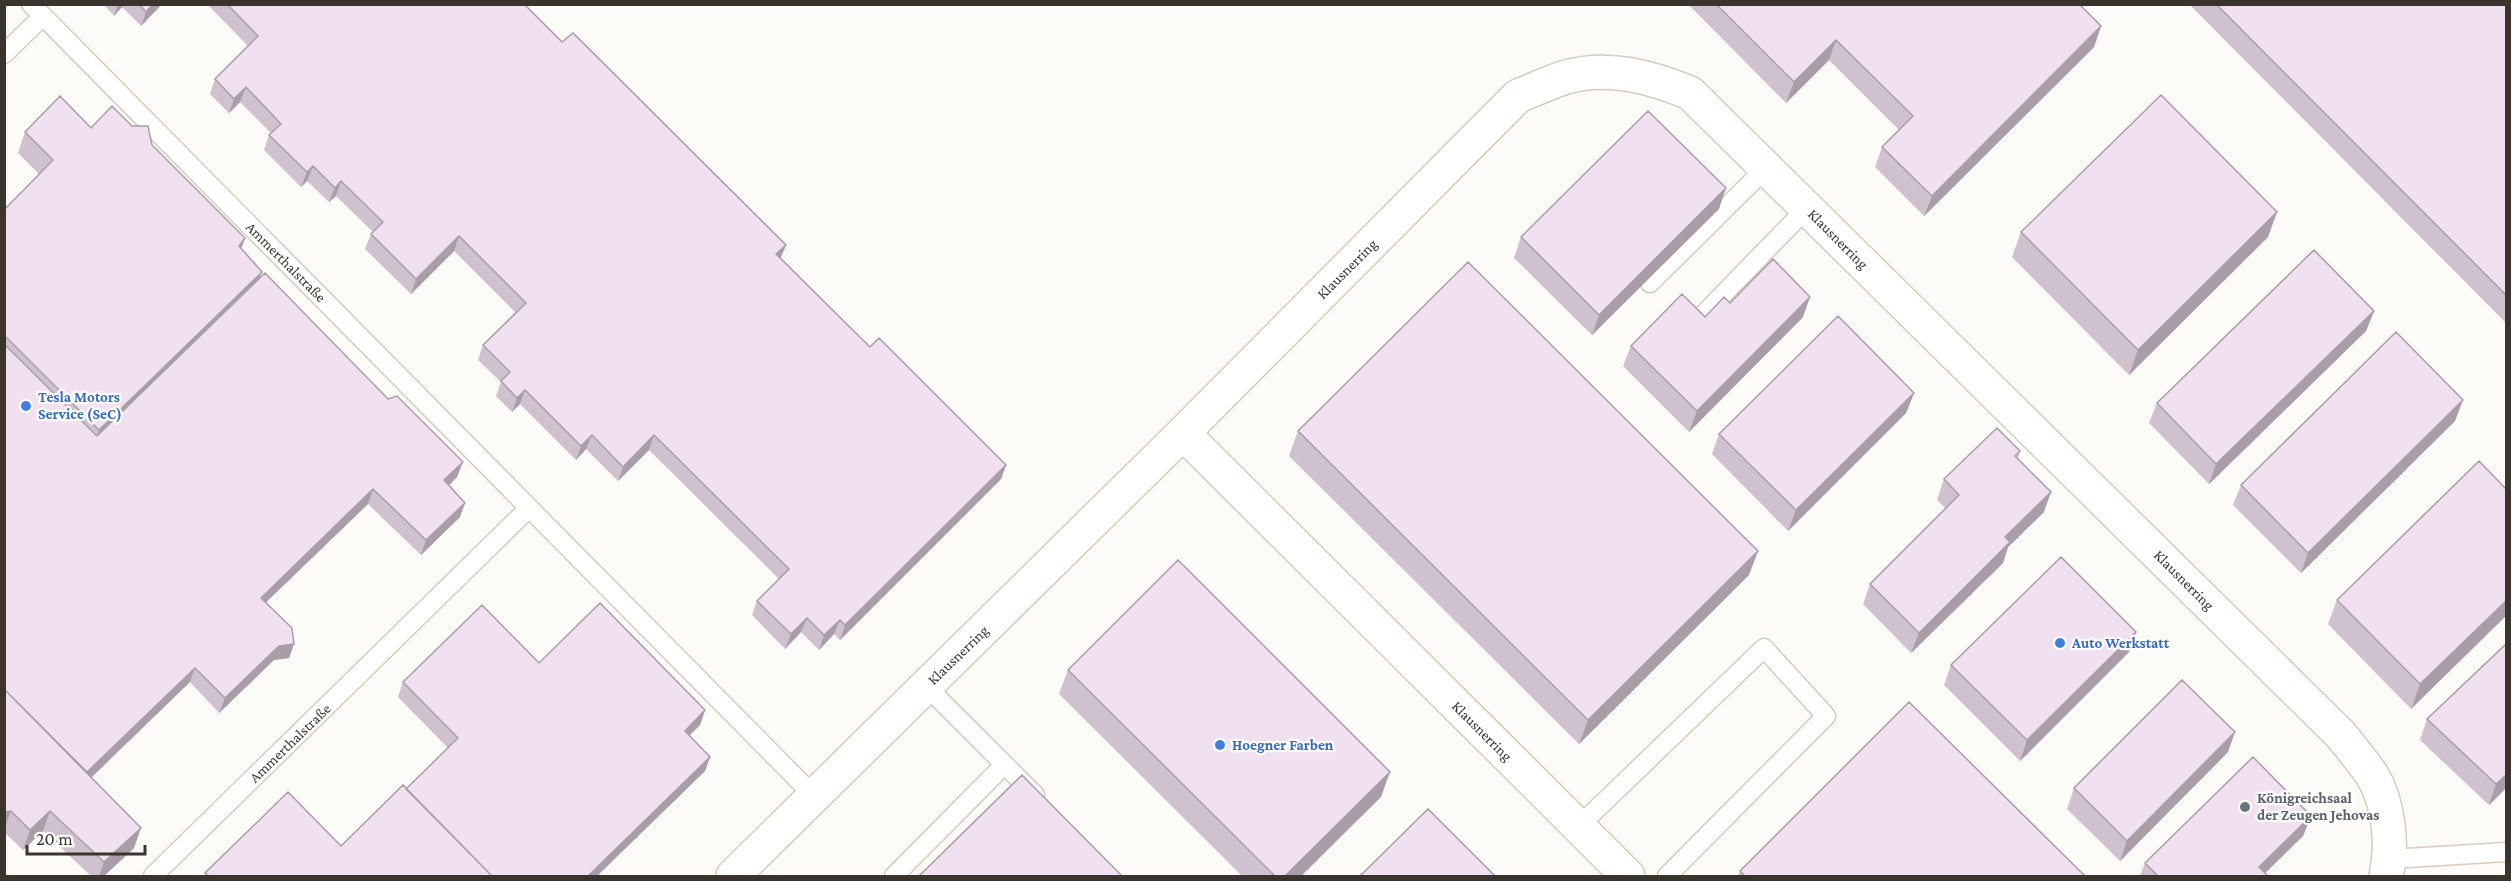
<svg xmlns="http://www.w3.org/2000/svg" width="2511" height="881" font-family="'Crimson Pro',serif">
  <style>
    .lines { fill: none; stroke-linecap: round; stroke-linejoin: round }
    .service-casing { stroke: #d9cbbb; stroke-width: 21 }
    .minor-casing { stroke: #d9cbbb; stroke-width: 36 }
    .service { stroke: #fff; stroke-width: 18 }
    .minor { stroke: #fff; stroke-width: 33 }
    .wall { fill: #cfc2ce }
    .shaded-wall { fill: #a99ea8 }
    .building { fill: #f1e1f0; stroke: #a99ea8; stroke-width: 1.5 }
    .shop-dot { fill: #3f7fe0; stroke: #fff; stroke-width: 2 }
    .worship-dot { fill: #6b7280; stroke: #fff; stroke-width: 2 }
    .labels { text-anchor: middle; dominant-baseline: central; stroke-width: 4.5; stroke-linejoin: round; paint-order: stroke }
    .street-label { font-size: 15px; fill: #39342e; stroke: #fff }
    .shop-label { font-size: 15px; font-weight: bold; fill: #366cbe; stroke: #fff; text-anchor: start }
    .worship-label { font-size: 15px; font-weight: bold; fill: #5b616d; stroke: #fff; text-anchor: start }
  </style>
  <rect width="100%" height="100%" fill="#fdfbf7"/>
  <g class="lines">
    <g class="service-casing">
      <path id="service" d="M31,4L814,796
        M4,54L43,16
        M1650,283L1766,168
        M1700,318L1807,208
        M926,686L1035,795
        M1578,827L1764,648L1826,716L1667,876
        M2390,859L2506,852
        M153,876L529,508
        M894,876L1004,765"/>
    </g>
    <g class="minor-casing">
      <path id="minor" d="M1183,433L1628,876
        M733,876L1183,433L1518,96C1534,90 1550,82 1566,77C1609,65 1651,77 1690,93L2340,734C2351,747 2362,761 2372,775C2389,803 2393,845 2386,876"/>
    </g>
    <use href="#service" class="service"/>
    <use href="#minor" class="minor"/>
  </g>
  <path class="wall" d="M103,4H162L141,26L122,7L114,16Z
    M207,4H524L562,42L786,245L781,258L870,347L1006,465L1001,479L840,640L834,634L819,650L801,632L785,649L752,615L757,601L779,579L649,450L618,481L586,449L576,460L520,404L512,412L496,396L501,382L478,360L483,345L516,313L454,251L411,294L365,249L371,234L373,232L336,196L329,202L307,181L301,187L264,150L269,135L271,133L240,102L229,113L210,94L215,79L248,46Z
    M1688,4H2079L2101,26L2094,47L1924,216L1875,167L1882,147L1899,130L1829,60L1786,103Z
    M2189,4H2506V323Z
    M91,128L152,145L262,272L259,278L457,477L449,485L460,517L421,555L368,504L266,602L294,644L289,658L274,660L219,713L190,682L92,777L134,848L104,876H91L43,831L23,850L4,832V210L39,174L18,153L25,132Z
    M1719,209L1592,335L1514,258L1521,237Z
    M2021,232L2268,237L2129,375L2012,257Z
    M1730,303L1803,317L1689,432L1623,366L1631,346L1705,317Z
    M2374,311L2366,331L2209,484L2149,423L2157,403Z
    M1914,393L1906,413L1788,531L1712,454L1719,434Z
    M2455,421L2301,573L2233,505L2241,485Z
    M1298,431L1749,575L1579,744L1289,456Z
    M2020,451L2018,458L2044,512L2008,547L2003,563L1911,653L1863,604L1870,584L1946,509L1937,500L1944,479Z
    M2506,489L2411,709L2328,624L2337,600Z
    M2136,632L2129,652L2020,761L1944,685L1951,665Z
    M539,663L705,710L700,725L689,735L710,757L705,771L597,876H204L205,873L341,846L406,789L448,748L398,697L403,682Z
    M1068,670L1381,797L1301,876H1242L1059,694Z
    M2427,719L2506,788L2489,805L2420,740Z
    M2228,752L2120,861L2067,809L2074,788Z
    M2311,816L2303,836L2265,873L2268,876H2140L2145,863Z
    M1740,871L2085,876H1738Z"/>
  <path class="shaded-wall" d="M118,4H123L122,7L114,16Z
    M153,4H162L141,26L146,12Z
    M2101,26L2094,47L1924,216L1932,196Z
    M1836,40L1829,60L1786,103L1794,82Z
    M246,87L240,102L229,113L234,99Z
    M313,166L307,181L301,187L307,172Z
    M341,181L336,196L329,202L335,188Z
    M1726,188L1719,209L1592,335L1599,315Z
    M2277,212L2268,237L2129,375L2138,350Z
    M459,236L454,251L411,294L416,279Z
    M245,238L238,258L239,246Z
    M786,245L780,259L776,254Z
    M262,272L255,292L91,450L99,430Z
    M1810,297L1803,317L1689,432L1697,411Z
    M2374,311L2366,331L2209,484L2216,464Z
    M525,390L520,404L512,412L517,398Z
    M1914,393L1906,413L1788,531L1796,510Z
    M2463,400L2455,421L2301,573L2308,553Z
    M592,435L586,449L576,460L581,446Z
    M654,435L649,450L618,481L623,467Z
    M463,462L457,477L439,495L444,480Z
    M1006,465L1001,479L840,640L845,625Z
    M373,489L368,504L256,612L261,598Z
    M2051,492L2044,512L2008,547L2003,563L1911,653L1919,633L2005,537Z
    M465,503L460,517L421,555L426,540Z
    M1758,551L1749,575L1579,744L1588,720Z
    M2506,601V616L2411,709L2420,684Z
    M807,618L801,632L785,649L791,634Z
    M840,620L834,634L819,650L824,635Z
    M2136,632L2129,652L2020,761L2027,740Z
    M294,644L289,658L274,660L219,713L225,698L279,646Z
    M195,668L190,682L78,790L83,776Z
    M705,710L700,725L680,745L685,731Z
    M2235,732L2228,752L2120,861L2127,841Z
    M710,757L705,771L597,876H588Z
    M1390,772L1381,797L1301,876H1285Z
    M2506,775V788L2489,805L2496,784Z
    M11,811L4,830V812Z
    M50,811L43,831L23,850L30,830Z
    M2311,816L2303,836L2262,876L2259,867Z
    M141,828L134,848L104,876H99L104,862Z"/>
  <path class="building" d="M139,4H153L146,12Z
    M227,4H524L562,42L573,33L786,245L776,254L870,347L879,338L1006,465L845,625L840,620L824,635L807,618L791,634L757,601L789,569L654,435L623,467L592,435L581,446L525,390L517,398L501,381L510,372L483,345L526,303L459,236L416,279L371,234L383,222L341,181L335,188L313,166L307,172L269,135L281,124L246,87L234,99L215,79L258,36Z
    M1716,4H2079L2101,26L1932,196L1882,147L1913,116L1836,40L1794,82Z
    M2216,4H2506V295Z
    M2161,95L2277,212L2138,350L2021,232Z
    M60,96L91,128L112,106L132,126H148L152,145L245,238L239,246L262,272L99,430L4,335V210L53,160L25,132Z
    M1648,111L1726,188L1599,315L1521,237Z
    M2314,250L2374,311L2216,464L2157,403Z
    M1773,259L1810,297L1697,411L1631,346L1682,294L1705,317L1724,297L1730,303Z
    M1468,262L1758,551L1588,720L1298,431Z
    M265,273L388,399L397,396L463,462L444,480L465,503L426,540L373,489L261,598L292,628L294,644L279,646L225,698L195,668L87,772L4,689V344L97,436Z
    M1838,316L1914,393L1796,510L1719,434Z
    M2396,332L2463,400L2308,553L2241,485Z
    M1997,428L2020,451L2015,456L2051,492L2005,537L2010,542L1919,633L1870,584L1959,495L1944,479Z
    M2479,461L2506,489V601L2420,684L2337,600Z
    M2061,557L2136,632L2027,740L1951,665Z
    M1178,560L1390,772L1285,876H1275L1068,670Z
    M600,603L705,710L685,731L710,757L588,876H492L406,789L458,738L403,682L482,605L539,663Z
    M2506,644V775L2496,784L2427,719Z
    M2182,680L2235,732L2127,841L2074,788Z
    M4,689L141,828L104,862L50,811L30,830L11,811L4,812Z
    M1909,702L2085,876H1745L1740,871Z
    M2253,757L2311,816L2259,867L2268,876H2158L2145,863Z
    M1022,775L1122,876H919Z
    M403,785L492,876H209L205,873L288,792L341,846Z
    M1428,809L1495,876H1360Z"/>
  <g class="shop-dot">
    <circle cx="26" cy="406" r="6"/>
    <circle cx="2060" cy="643" r="6"/>
    <circle cx="1220" cy="745" r="6"/>
  </g>
  <circle class="worship-dot" cx="2245" cy="807" r="6"/>
  <g class="labels">
    <g class="street-label">
      <text transform="translate(1838 239) rotate(45)">Klausnerring</text>
      <text transform="translate(286 262) rotate(45)">Ammerthalstraße</text>
      <text transform="translate(1347 269) rotate(-45)">Klausnerring</text>
      <text transform="translate(2184 580) rotate(45)">Klausnerring</text>
      <text transform="translate(958 655) rotate(-44)">Klausnerring</text>
      <text transform="translate(1482 731) rotate(45)">Klausnerring</text>
      <text transform="translate(290 743) rotate(-44)">Ammerthalstraße</text>
    </g>
    <g class="shop-label">
      <text x="38" y="397">Tesla Motors<tspan x="38" dy="17">Service (SeC)</tspan></text>
      <text x="2072" y="643">Auto Werkstatt</text>
      <text x="1232" y="745">Hoegner Farben</text>
    </g>
    <g class="worship-label">
      <text x="2257" y="798">Königreichsaal<tspan x="2257" dy="17">der Zeugen Jehovas</tspan></text>
    </g>
  </g>
  <rect width="2511" height="881" fill="none" stroke="#39342e" stroke-width="12"/>
  <path d="M27 845v9h118v-9" fill="none" stroke="#39342e" stroke-width="3"/>
  <text x="36" y="845" font-size="18" fill="#39342e" stroke="#ffffff" stroke-width="4.5" paint-order="stroke">20 m</text>
</svg>
